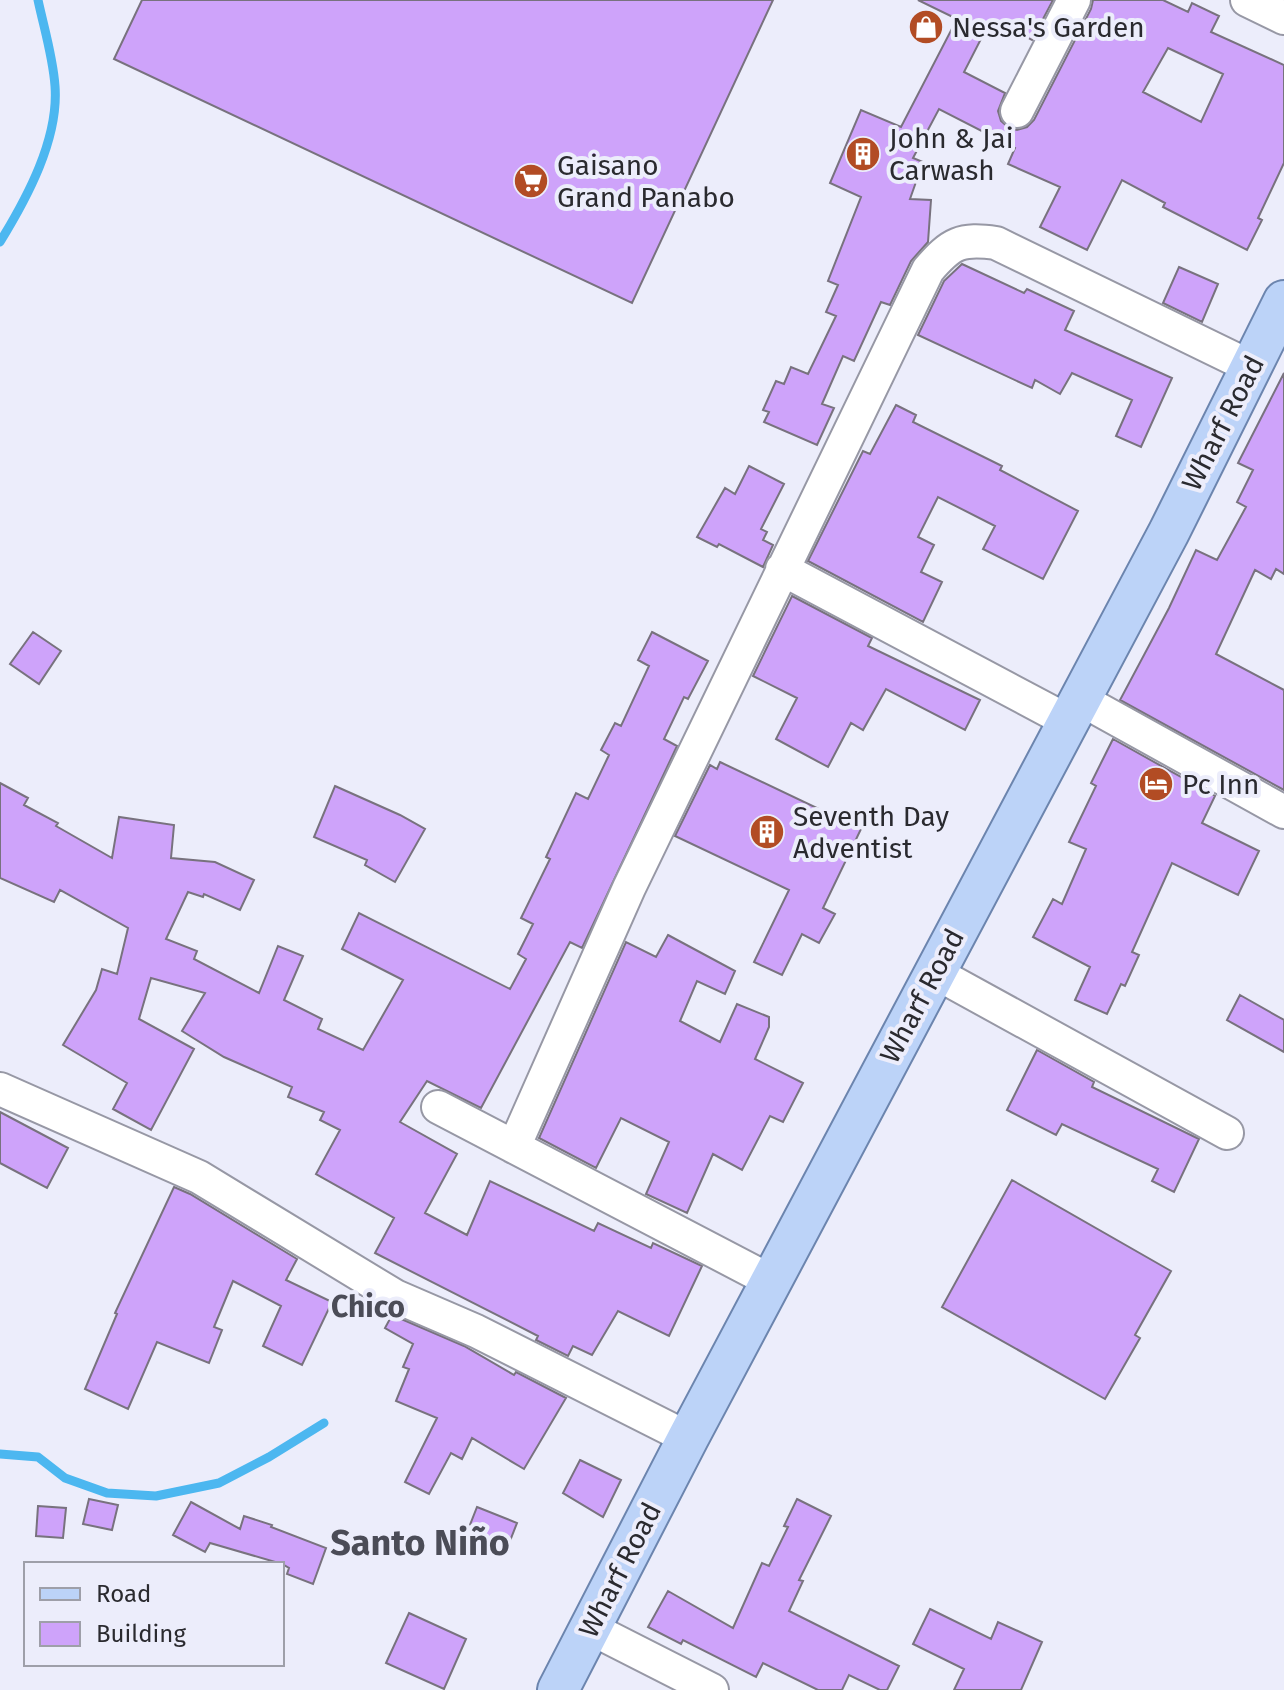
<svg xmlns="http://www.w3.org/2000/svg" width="1284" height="1690" font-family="'Fira Sans',sans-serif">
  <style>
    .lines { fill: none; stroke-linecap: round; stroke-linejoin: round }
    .stream { stroke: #4cb7f0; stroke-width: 9 }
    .building { fill: #cea3fa; stroke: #78727e; stroke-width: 2; fill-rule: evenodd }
    .minor-casing { stroke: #9798a5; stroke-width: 36 }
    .major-casing { stroke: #6c85ae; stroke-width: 44 }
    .minor { stroke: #fff; stroke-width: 32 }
    .major { stroke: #bcd3f8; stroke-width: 40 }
    .labels { text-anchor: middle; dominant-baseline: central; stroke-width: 8; stroke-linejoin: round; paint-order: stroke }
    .poi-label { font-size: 28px; fill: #2a2a2f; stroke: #ecedfb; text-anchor: start }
    .street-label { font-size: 28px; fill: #2a2a2f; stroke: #ecedfb }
    .neighbourhood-label { font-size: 30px; font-weight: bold; fill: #4b4c57; stroke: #ecedfb }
    .district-label { font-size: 36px; font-weight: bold; fill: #4b4c57; stroke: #ecedfb }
  </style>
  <rect width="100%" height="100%" fill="#ecedfb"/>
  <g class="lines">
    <path class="stream" d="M0,242C27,198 59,139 55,86C53,57 44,28 38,0
      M0,1454L38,1457L65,1478L107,1493L156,1496L219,1483L269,1457L324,1423"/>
  </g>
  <path class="building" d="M142,0H773L632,303L114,59Z
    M918,0H1053L1032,40L1013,30L1009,35L997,29L993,37L984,33L964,72L1005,93L998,111L1001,121L1008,127L1017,130L1027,127L1034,120L1091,9L1093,0H1163L1188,12L1192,3L1219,16L1211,32L1284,65V163L1258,218L1262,220L1247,250L1163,207L1165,203L1122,180L1087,250L1040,227L1060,187L1008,164L1015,148L939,109L913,158L923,162L910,199L931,200L928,242L911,261L890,305L881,302L854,361L843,356L822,404L834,408L817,445L764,422L769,412L763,410L776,381L784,384L791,367L808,374L836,316L826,312L838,285L828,281L861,197L830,183L861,110L901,127L957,19ZM1168,48L1223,74L1201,122L1143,92Z
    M962,264L1024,293L1027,289L1074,311L1065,330L1172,378L1141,447L1116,436L1132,400L1072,373L1060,394L1035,380L1032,388L918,335L944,281Z
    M1179,267L1218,284L1202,322L1163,303Z
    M1284,373V574L1276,569L1271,579L1255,570L1216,654L1284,690V790L1120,700L1169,608L1196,550L1217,560L1246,507L1237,502L1253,470L1238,463Z
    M896,405L916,415L913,422L1002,466L1000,470L1078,511L1043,579L983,549L995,526L938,497L918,537L934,545L921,572L942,582L923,622L808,561L863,451L870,454Z
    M749,466L784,484L761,529L767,532L763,540L773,545L763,567L719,544L717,547L697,537L725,488L735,494Z
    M792,596L872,638L868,646L980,700L965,730L886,689L863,730L851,723L828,767L776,739L797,698L753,676Z
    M33,632L61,651L39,684L10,664Z
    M652,632L708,661L688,699L684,697L664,739L677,746L582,948L570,942L481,1108L427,1081L400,1122L457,1154L425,1213L467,1235L490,1181L594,1231L598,1223L651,1248L653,1243L702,1266L669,1336L618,1311L592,1355L573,1346L568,1356L536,1340L538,1336L375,1253L394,1218L316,1174L340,1130L320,1120L324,1112L288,1097L292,1087L224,1057L182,1031L205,993L151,978L139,1019L194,1049L151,1130L113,1109L127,1083L63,1045L96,990L102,969L117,974L128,928L60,890L54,902L0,878V783L28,798L24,805L58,823L56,826L112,858L119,817L174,825L171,858L215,862L254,880L240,910L204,894L203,897L188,892L166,939L197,951L194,959L259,993L278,946L303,956L284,1000L322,1019L318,1029L363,1050L403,980L342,949L359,913L510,989L526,959L518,954L533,924L521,918L550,859L546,857L576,793L588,799L609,755L601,750L615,723L621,726L649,666L638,660Z
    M1113,739L1215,796L1202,823L1259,851L1238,895L1172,863L1132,952L1139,955L1125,986L1121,984L1107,1014L1075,1000L1090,967L1033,937L1053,899L1062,904L1086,849L1069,842L1096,786L1091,783Z
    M720,762L861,829L823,908L835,914L819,943L802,934L782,975L754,962L789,890L675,836L710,765L717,769Z
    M335,786L400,815L425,829L395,882L365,865L367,860L314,837Z
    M668,935L735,971L725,994L697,981L680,1021L720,1042L737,1004L769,1017V1027L755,1059L803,1083L783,1122L770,1116L742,1170L713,1154L687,1213L646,1194L669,1142L621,1118L596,1168L539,1138L626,942L656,957Z
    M1240,995L1284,1020V1052L1227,1020Z
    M1037,1050L1094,1082L1092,1087L1199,1139L1174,1192L1152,1181L1158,1169L1062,1124L1056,1135L1007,1110Z
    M0,1112L68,1148L47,1188L0,1163Z
    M1012,1180L1171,1271L1135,1335L1140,1338L1105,1399L942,1307Z
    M174,1187L190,1194L297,1259L286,1280L332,1302L302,1365L263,1346L281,1306L233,1281L214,1327L222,1330L209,1363L157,1342L128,1409L85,1389L117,1314L115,1313Z
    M392,1315L464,1346L514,1375L516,1372L566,1398L524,1469L472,1438L462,1459L451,1453L429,1494L405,1482L437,1418L396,1401L409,1369L403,1367L413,1344L385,1328Z
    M580,1460L621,1480L603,1517L563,1493Z
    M89,1499L118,1505L112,1530L83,1524Z
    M797,1499L831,1516L799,1580L803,1581L789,1611L899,1666L887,1690H880L849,1675L842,1690H818L763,1663L756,1677L683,1640L681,1644L648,1627L668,1591L733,1628L762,1563L769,1566L788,1527L784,1526Z
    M191,1502L240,1529L244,1516L272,1525L271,1527L326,1548L313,1584L287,1574L289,1568L282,1564L210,1543L205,1552L173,1535Z
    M38,1506L66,1508L63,1538L36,1536Z
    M477,1507L517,1523L506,1551L466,1535Z
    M930,1609L991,1639L998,1622L1042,1642L1021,1690H954L964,1669L913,1644Z
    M409,1613L466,1639L444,1689L386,1663Z"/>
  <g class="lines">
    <g class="minor-casing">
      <path id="minor" d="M1247,0L1284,18
        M1017,111L1074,0
        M782,569L1068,721
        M1080,699L1284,812
        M934,972L1227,1133
        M0,1089L199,1177L395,1296L476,1331L688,1438
        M438,1107L771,1281
        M514,1147L629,888L928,270C951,243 961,238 996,243L1251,367
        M590,1628L712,1690"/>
    </g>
    <g class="major-casing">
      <path id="major" d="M558,1690L688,1438L1169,532L1284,301"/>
    </g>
    <use href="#minor" class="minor"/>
    <use href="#major" class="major"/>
  </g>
  <defs>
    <g id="shop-disc" transform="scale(1.8)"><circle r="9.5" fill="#b24c24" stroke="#ecedfb"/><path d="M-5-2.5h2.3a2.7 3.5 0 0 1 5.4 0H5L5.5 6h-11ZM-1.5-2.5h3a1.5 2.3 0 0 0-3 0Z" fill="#fff"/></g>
    <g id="building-disc" transform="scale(1.8)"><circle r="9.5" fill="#b24c24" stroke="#ecedfb"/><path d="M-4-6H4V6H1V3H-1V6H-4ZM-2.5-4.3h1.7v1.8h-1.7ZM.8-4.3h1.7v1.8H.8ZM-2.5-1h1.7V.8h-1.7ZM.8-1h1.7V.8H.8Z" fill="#fff"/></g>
    <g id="supermarket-disc" transform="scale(1.8)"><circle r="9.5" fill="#b24c24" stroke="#ecedfb"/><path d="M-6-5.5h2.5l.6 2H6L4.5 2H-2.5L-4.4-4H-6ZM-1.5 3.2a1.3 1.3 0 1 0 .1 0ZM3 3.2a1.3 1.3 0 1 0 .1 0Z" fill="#fff"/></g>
    <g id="hotel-disc" transform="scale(1.8)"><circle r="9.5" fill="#b24c24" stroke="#ecedfb"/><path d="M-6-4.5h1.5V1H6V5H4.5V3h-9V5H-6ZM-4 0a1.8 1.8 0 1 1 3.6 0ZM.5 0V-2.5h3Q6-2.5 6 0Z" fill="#fff"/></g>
  </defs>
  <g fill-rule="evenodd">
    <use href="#shop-disc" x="926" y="27"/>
    <use href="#building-disc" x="863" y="154"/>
    <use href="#supermarket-disc" x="531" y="181"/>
    <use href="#hotel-disc" x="1156" y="784"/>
    <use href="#building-disc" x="767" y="832"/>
  </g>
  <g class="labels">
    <g class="poi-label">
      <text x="952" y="27">Nessa's Garden</text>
      <text x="889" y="138">John &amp; Jai<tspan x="889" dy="32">Carwash</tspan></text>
      <text x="557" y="165">Gaisano<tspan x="557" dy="32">Grand Panabo</tspan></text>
      <text x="1182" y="784">Pc Inn</text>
      <text x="793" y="816">Seventh Day<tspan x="793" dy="32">Adventist</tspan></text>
    </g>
    <g class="street-label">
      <text transform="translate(1223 423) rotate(-63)">Wharf Road</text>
      <text transform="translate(922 996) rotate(-62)">Wharf Road</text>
      <text transform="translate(620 1570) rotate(-63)">Wharf Road</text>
    </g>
    <g class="neighbourhood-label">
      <text x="368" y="1307">Chico</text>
    </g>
    <g class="district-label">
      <text x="420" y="1543">Santo Niño</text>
    </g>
  </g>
  <rect x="24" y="1562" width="260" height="104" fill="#ecedfb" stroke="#9e9fa9" stroke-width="2"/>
  <rect x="40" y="1588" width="40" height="12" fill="#bcd3f8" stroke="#9e9fa9" stroke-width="2"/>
  <text x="96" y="1602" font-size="24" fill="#2a2a2f">Road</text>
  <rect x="40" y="1622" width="40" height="24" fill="#cea3fa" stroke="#9e9fa9" stroke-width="2"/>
  <text x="96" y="1642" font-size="24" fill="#2a2a2f">Building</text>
</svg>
